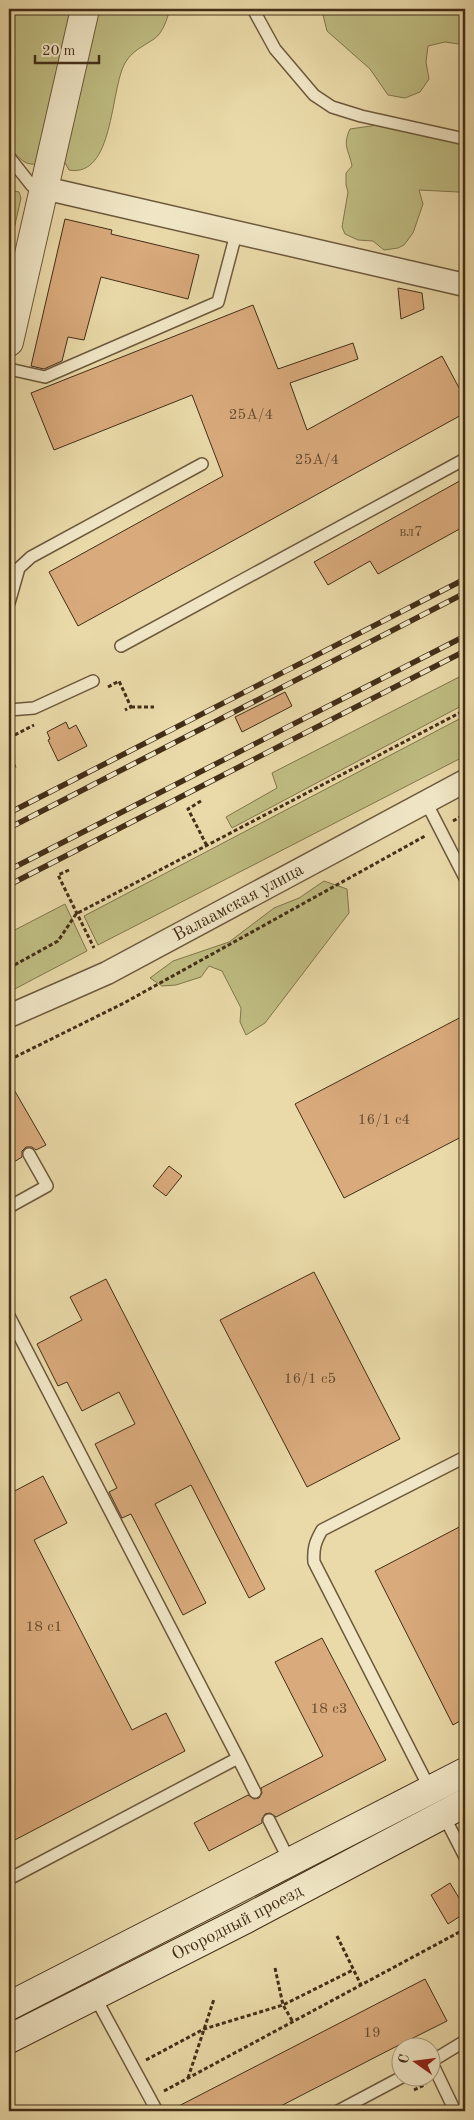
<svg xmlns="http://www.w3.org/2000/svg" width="474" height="2120" font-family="'Old Standard TT',serif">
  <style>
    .green { fill: #bfbd82; stroke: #81764d }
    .building { fill: #d9aa7b; stroke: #432e18 }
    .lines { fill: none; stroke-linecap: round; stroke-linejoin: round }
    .service-casing { stroke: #6d593c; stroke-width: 14 }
    .minor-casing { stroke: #6d593c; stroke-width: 25 }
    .tertiary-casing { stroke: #6d593c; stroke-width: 30 }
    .secondary-casing { stroke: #432e18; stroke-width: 30 }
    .path { stroke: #432e18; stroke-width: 3; stroke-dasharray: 4 2.5; stroke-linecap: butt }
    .service { stroke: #f1e7c7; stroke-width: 11 }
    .minor { stroke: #f1e7c7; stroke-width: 22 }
    .tertiary { stroke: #f1e7c7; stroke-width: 28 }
    .secondary { stroke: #f1e7c7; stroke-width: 28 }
    .rail-casing { stroke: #432e18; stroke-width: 5.5 }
    .rail { stroke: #f1e7c7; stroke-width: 4; stroke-dasharray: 11; stroke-linecap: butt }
    .labels { text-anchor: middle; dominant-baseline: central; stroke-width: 4; stroke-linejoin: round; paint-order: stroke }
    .number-label { font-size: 15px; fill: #684d31 }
    .street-label { font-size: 18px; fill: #432e18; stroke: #f1e7c7 }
  </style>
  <rect width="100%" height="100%" fill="#eadaa9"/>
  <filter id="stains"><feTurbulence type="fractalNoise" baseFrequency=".004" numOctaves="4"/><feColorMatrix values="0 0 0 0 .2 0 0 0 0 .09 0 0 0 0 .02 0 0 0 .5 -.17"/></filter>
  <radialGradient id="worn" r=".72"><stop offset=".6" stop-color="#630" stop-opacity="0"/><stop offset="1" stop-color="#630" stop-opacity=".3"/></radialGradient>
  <path class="green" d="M9,9H76L37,164C23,166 17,155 9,146Z
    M93,9H170C167,19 163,33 154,39C142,47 132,51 125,63C110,90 114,178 69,170L62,157Z
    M318,9H465V45L445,42L428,46L426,62L429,79L420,92L405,98L388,95L370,69L327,31L323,15Z
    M405,121L465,142V196L458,192L419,190L423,204L413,233L404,245L398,248L384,250L373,241L358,240L345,234L342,227L348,192L346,185V173L352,166C349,150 342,146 350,129Z
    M9,190L19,192L21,198L9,251Z
    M465,674V704L232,828L226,817L277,788L272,773Z
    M465,716V756L98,945L84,916Z
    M324,881L347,889L349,913L265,1023L246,1035L240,1022L241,1008L222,971L209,966L201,977L176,985L162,986L150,978L173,961L229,942L274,908L299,898Z
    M65,904L87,951L9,992V933Z"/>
  <path class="building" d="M65,219L112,230L111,234L199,255L188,299L101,277L84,340L68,337L62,361L44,369L31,366Z
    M398,288L422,293L424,309L401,319Z
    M253,305L278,369L353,343L358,359L290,383L307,430L442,356L465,399V413L78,626L49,572L223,476L192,395L54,450L31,393Z
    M465,478V526L378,574L370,561L328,585L314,562Z
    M285,692L292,706L242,732L235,717Z
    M66,722L69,729L76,725L87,746L58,761L48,740L50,739L47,732Z
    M465,1015V1135L344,1198L295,1104Z
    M9,1081L46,1145L36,1150L32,1147H26L22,1151V1157L9,1165Z
    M169,1166L182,1176L166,1196L153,1186Z
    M314,1272L400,1439L307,1487L220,1320Z
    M106,1279L265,1589L249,1598L191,1485L155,1504L206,1603L183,1615L131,1514L122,1518L109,1492L117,1488L95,1444L135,1424L119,1392L82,1411L67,1382L58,1386L37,1344L82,1320L70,1297Z
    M43,1476L67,1523L34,1540L132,1730L166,1713L185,1751L9,1843V1494Z
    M465,1524V1718L453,1725L375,1571Z
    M322,1638L386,1760L276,1817L270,1813L265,1814L262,1819V1823L209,1851L194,1823L248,1795L254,1799L259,1798L262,1793L261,1788L323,1756L275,1662Z
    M450,1883L465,1908V1913L448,1924L431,1895Z
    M425,1979L447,2021L399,2045L271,2111H169Z"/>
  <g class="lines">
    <g class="service-casing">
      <path id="service" d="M253,9L275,49L314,95L332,107L361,116L465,139
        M9,157L32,186L44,188
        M9,369L45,377L218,302L236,234
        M9,603L19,568L31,557L202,464
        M121,646L465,459
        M9,710L34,708L93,681
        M426,802L465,878
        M9,1207L47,1186L29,1154
        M9,1316L238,1758L9,1879
        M238,1758L255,1792
        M430,1789L314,1562C313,1549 315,1542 322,1530L465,1457
        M443,1814L465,1857
        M269,1820L290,1862
        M94,1995L157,2111
        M432,2061L465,2041
        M432,2063L455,2111
        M338,2111L402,2077"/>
    </g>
    <g class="minor-casing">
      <g id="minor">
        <path d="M44,188L465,285"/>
        <path id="s1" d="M9,1016L107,973L465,781"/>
      </g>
    </g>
    <g class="tertiary-casing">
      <path id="tertiary" d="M9,342L85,9"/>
    </g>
    <g class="secondary-casing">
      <g id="secondary">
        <path d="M9,2006L465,1772"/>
        <path id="s2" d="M9,2039L246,1919L465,1803"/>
      </g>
    </g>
    <path class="path" d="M108,687L119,681L131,707L125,710
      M131,707H154
      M9,738L34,725
      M9,768L16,766
      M201,801L188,809L207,846
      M453,821L465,814
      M69,870L58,875L94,948
      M9,968L58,941L76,914L465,710
      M9,1060L124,1003L425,836
      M337,1936L361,1985
      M275,1968L283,2005L293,2022
      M146,2060L204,2029L283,2005L353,1970
      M188,2078L214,1999
      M414,2090L426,2084
      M164,2091L465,1929
      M126,2111L137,2106"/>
    <use href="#service" class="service"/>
    <use href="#minor" class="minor"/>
    <use href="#tertiary" class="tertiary"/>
    <use href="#secondary" class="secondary"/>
    <g class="rail-casing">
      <path id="rail" d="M9,813L465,579
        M9,828L465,593
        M9,870L465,636
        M9,885L465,651"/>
    </g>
    <use href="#rail" class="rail"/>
  </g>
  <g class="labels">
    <g class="number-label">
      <text x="251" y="415">25А/4</text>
      <text x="317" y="460">25А/4</text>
      <text x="411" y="532">вл7</text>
      <text x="384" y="1120">16/1 с4</text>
      <text x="310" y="1379">16/1 с5</text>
      <text x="44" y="1627">18 с1</text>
      <text x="329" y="1709">18 с3</text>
      <text x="372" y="2033">19</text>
    </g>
    <g class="street-label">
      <text stroke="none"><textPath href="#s1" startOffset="256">Валаамская улица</textPath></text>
      <text stroke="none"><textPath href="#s2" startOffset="256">Огородный проезд</textPath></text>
    </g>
  </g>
  <rect width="474" height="2120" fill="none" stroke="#eadaa9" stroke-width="30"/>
  <rect x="10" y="10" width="454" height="2100" fill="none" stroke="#432e18" stroke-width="2.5"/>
  <rect x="15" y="15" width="444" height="2090" fill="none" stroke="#432e18"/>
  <g transform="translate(416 2062) rotate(284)"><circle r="24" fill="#f1e7c7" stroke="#ab9d81"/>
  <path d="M0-4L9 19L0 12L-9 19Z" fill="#8f2418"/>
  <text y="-8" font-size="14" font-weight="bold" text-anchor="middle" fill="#432e18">С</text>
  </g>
  <path d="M35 55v8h64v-8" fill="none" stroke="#432e18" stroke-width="2.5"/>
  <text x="42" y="55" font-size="15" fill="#432e18" stroke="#f1e7c7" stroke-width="4" paint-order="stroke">20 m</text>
  <rect width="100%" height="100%" filter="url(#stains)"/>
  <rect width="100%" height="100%" fill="url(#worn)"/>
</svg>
